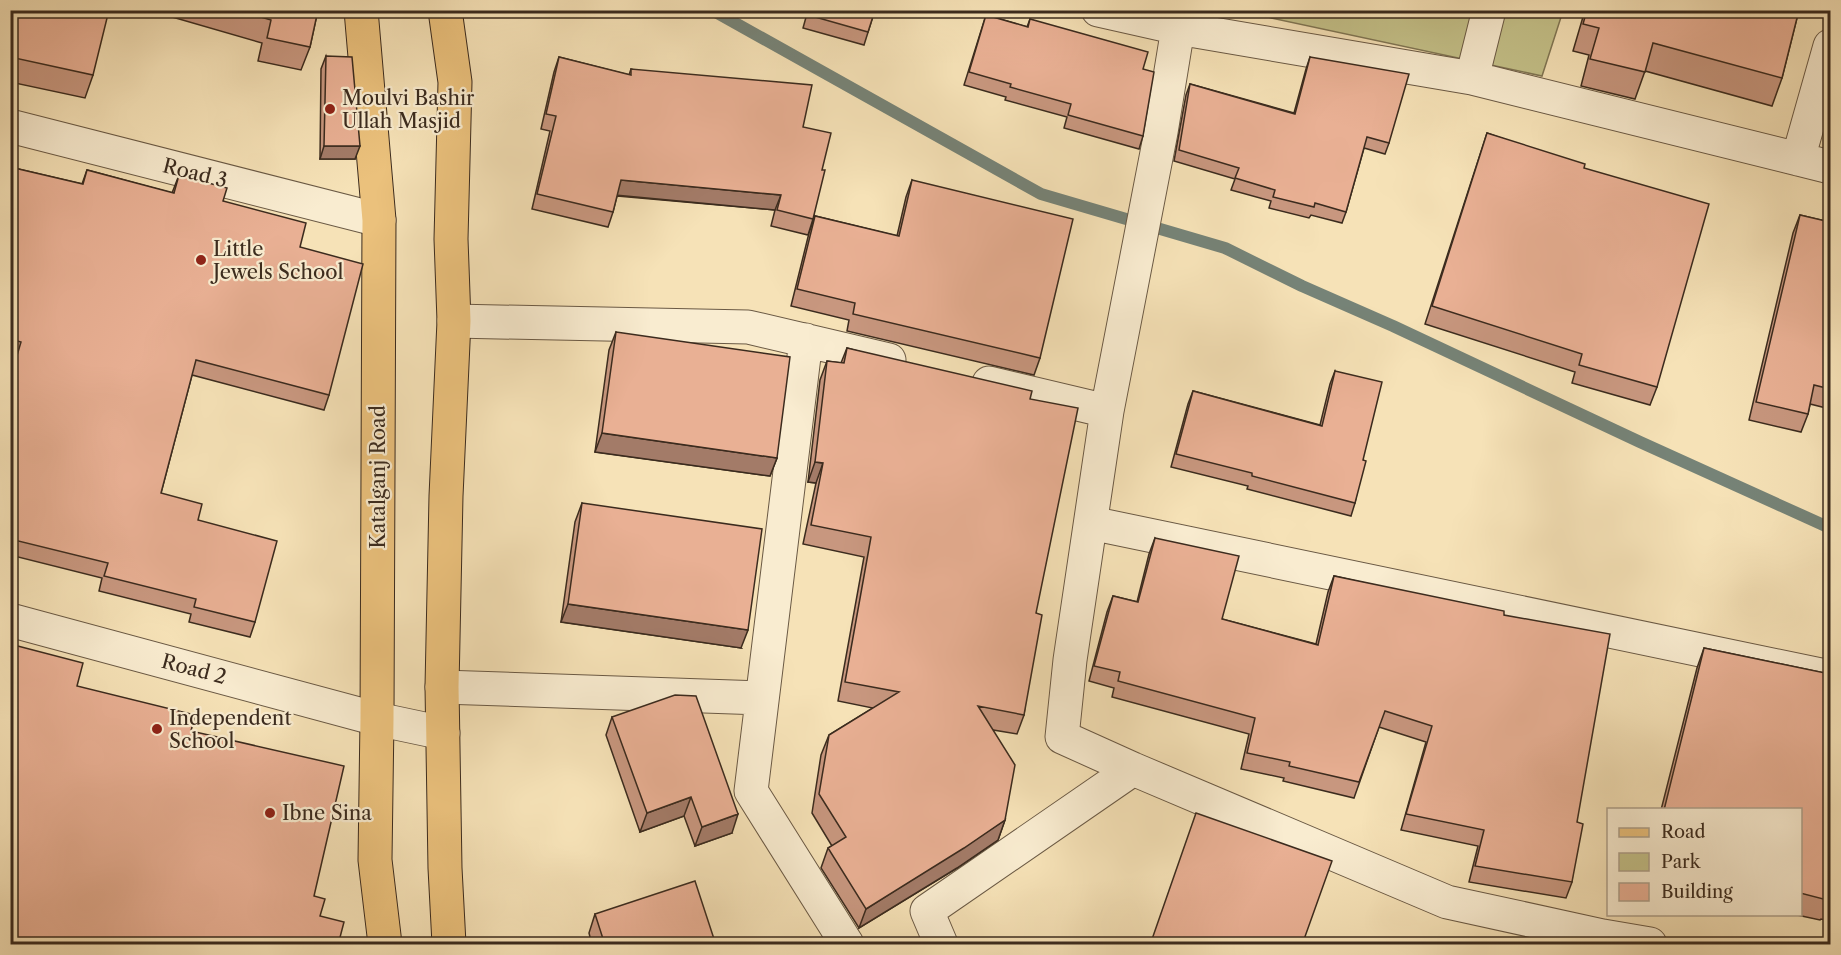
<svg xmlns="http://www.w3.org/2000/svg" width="1841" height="955" font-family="'Libre Caslon Text',serif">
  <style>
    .green { fill: #c4c189; stroke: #807654; stroke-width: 1.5 }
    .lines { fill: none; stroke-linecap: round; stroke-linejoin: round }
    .stream { stroke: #768377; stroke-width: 12 }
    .minor-casing { stroke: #6a5944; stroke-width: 35 }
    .primary-casing { stroke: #3b2b1e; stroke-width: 35 }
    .minor { stroke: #f9ecd0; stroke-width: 33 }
    .primary { stroke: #ebc17c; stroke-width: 33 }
    .wall { fill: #c8977f; stroke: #3b2b1e; stroke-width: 1.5 }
    .shaded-wall { fill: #a37b68; stroke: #3b2b1e; stroke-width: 1.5 }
    .building { fill: #e9b094; stroke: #3b2b1e; stroke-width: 1.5 }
    .poi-dot { fill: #8f2418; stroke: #f9ecd0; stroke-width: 2 }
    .labels { text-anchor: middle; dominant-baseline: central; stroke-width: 4.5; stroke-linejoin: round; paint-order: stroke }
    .poi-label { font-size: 20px; fill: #3b2b1e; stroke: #f9ecd0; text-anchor: start }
    .street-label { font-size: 20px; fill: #3b2b1e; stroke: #f9ecd0 }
  </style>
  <rect width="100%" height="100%" fill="#f6e2b7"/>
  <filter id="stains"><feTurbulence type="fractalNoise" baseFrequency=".00333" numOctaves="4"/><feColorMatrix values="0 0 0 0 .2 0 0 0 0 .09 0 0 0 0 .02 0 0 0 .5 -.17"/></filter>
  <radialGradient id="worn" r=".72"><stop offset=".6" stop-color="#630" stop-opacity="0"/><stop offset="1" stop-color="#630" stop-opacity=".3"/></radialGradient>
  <path class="green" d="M1239,11H1563L1542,76Z"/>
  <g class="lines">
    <path class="stream" d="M712,10L1041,194L1225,248L1302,286L1393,326L1640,442L1830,528"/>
    <g class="minor-casing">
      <path id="minor" d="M1098,10L1178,28L1472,78L1830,167
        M1178,28L1161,132L1107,411L1070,660L1062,737L1133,769L1447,902L1603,936L1650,944
        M1472,78L1489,10
        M10,126L379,220
        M1798,159L1830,46
        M454,321L748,327L889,360
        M806,340L751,791L847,944
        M989,383L1107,411
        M1091,523L1830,677
        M10,620L377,719L443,733
        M442,687L762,698
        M941,944L927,911L1133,769"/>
    </g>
    <g class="primary-casing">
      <path id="primary" d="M361,10L379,220L377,719L375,860L385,944
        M445,10L455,82L451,239L454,321L446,496L442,687L445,868L449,944"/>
    </g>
    <use href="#minor" class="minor"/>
    <use href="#primary" class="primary"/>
  </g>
  <path class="wall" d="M10,10L93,75L85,98L10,82Z
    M148,10H318L310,47L301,70L258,61L262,43Z
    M808,10H875L864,45L803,28Z
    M1585,10H1799L1782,78L1772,106L1645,71L1635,99L1581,86L1589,55L1573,51Z
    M986,15L1027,27L1030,19L1143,69V136L1139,149L1064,128L1067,117L1005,100L1006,97L964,85Z
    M326,56L355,159H320L321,69Z
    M559,57L629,75L631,69L803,127L822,170L813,219L808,235L771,226L775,210L617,196L613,212L608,227L532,209L550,131L541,129L554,72Z
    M1310,57L1389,143L1385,154L1364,148L1346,212L1342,223L1311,215L1309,218L1269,208L1271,201L1231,190L1235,179L1174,161L1186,95L1190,84L1294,113L1306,69Z
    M1487,133L1584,168L1657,387L1650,405L1572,383L1575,372L1425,324Z
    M10,167L82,184L87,170L172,193L179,175L223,201L300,247L329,395L324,410L192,375L161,493L198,520L255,622L250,637L189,622L191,614L99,591L102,578L10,555V374L15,356L10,355Z
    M912,180L1040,358L1034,375L847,331L849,320L791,306L809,233L815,216L897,236L906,197Z
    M1800,215L1830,222V409L1810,404L1808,414L1801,432L1749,420L1793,233Z
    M616,332L777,458L770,476L595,452L609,350Z
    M847,348L1030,399L1036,613L1024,715L1017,734L993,730L1005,820L998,840L957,868L859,928L821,868L828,848L832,846L812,813L821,755L829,735L873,708L838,701L864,557L803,544L816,483L808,482L820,380L827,361L841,363Z
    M1335,371L1363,460L1355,503L1351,516L1247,489L1248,486L1171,467L1188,404L1193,391L1320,425L1330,384Z
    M582,503L741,648L561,622L575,522Z
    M1155,538L1222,619L1316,644L1328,592L1334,576L1504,615L1577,822L1572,882L1566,898L1469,882L1478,846L1401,830L1426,742L1379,727L1354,798L1283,781L1284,778L1241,769L1249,734L1112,697L1114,688L1089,681L1107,612L1113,596L1137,602L1149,554Z
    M1704,648L1830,674V921L1821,919L1820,920L1797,915H1800V810H1661L1697,668Z
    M612,717L732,833L695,846L684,816L640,832L606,735Z
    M595,914L716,945H592L589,933Z"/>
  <path class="shaded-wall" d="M324,146H360L355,159H320Z
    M621,180L781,195L775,210L615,195Z
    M602,433L777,458L770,476L595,452Z
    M815,462L823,463L816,483L808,482Z
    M568,604L748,630L741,648L561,622Z
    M691,797L684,816L640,832L647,813Z
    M738,814L732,833L695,846L702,827Z
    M1005,820L998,840L957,868L859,928L866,909Z"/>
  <path class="building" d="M10,10H109L93,75L10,57Z
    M238,10H318L310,47L267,38L271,20Z
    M809,10H875L868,32L808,15Z
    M1587,10H1799L1782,78L1653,43L1645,72L1590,59L1599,28L1583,24Z
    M986,15L1028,27L1030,19L1148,52L1143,69L1154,72L1143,136L1068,115L1071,104L1010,87L1011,84L969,72Z
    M326,56L352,57L360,146H324Z
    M559,57L631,75V69L812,85L803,127L831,133L822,170H825L813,219L777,210L781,195L621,180L613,212L537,194L556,116L546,114Z
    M1310,57L1409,74L1389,143L1367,137L1346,212L1315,203L1314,207L1273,197L1275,190L1235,178L1239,168L1179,150L1190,84L1295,114Z
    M1487,133L1585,164L1584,168L1709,204L1657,387L1579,365L1582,354L1432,306Z
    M10,167L83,184L87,170L174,193L179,175L227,188L223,201L306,223L300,247L363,264L329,395L196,360L161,493L202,504L198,520L277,541L255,622L194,607L196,599L104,576L108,563L10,539V379L21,342L10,339Z
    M912,180L1073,219L1040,358L853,314L855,303L797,289L815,216L899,236Z
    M1800,215L1830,222V389L1814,385L1808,414L1756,402Z
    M616,332L790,357L777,458L602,433Z
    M847,348L1032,391L1030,399L1078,408L1036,613L1042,615L1024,715L978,706L1015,765L1005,820L964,848L866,909L828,848L846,837L819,794L829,735L899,692L845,682L871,537L811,525L823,463L815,462L827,361L844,363Z
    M1335,371L1382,382L1363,460L1366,461L1355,503L1252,476V473L1176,454L1193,391L1322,426Z
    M582,503L762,529L748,630L568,604Z
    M1155,538L1239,556L1222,619L1318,645L1334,576L1504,611V615L1610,634L1577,822L1583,824L1572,882L1475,866L1484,830L1406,814L1432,726L1385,711L1359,782L1289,766L1290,762L1247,753L1255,718L1118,681L1120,672L1094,666L1113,596L1138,602Z
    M10,644L83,663L77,686L195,715L191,731L344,766L314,896L325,899L320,916L344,922L338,945H10Z
    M1704,648L1830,674V899H1828L1827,900L1800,893V810H1664Z
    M675,695L696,696L738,814L702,827L691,797L647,813L612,717Z
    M1196,813L1332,861L1302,945H1150Z
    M695,881L716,945H605L595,914Z"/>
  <g class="poi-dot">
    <circle cx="330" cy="109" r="6"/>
    <circle cx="201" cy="260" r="6"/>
    <circle cx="157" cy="729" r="6"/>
    <circle cx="270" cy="813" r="6"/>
  </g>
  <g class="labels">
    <g class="poi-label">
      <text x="342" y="98">Moulvi Bashir<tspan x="342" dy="23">Ullah Masjid</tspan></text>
      <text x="213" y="249">Little<tspan x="213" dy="23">Jewels School</tspan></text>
      <text x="169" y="718">Independent<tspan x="169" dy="23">School</tspan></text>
      <text x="282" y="813">Ibne Sina</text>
    </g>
    <g class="street-label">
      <text transform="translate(195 173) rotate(14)">Road 3</text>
      <text transform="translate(378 477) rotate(-90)">Katalganj Road</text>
      <text transform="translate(194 669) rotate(15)">Road 2</text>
    </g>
  </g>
  <rect width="1841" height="955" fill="none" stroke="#f6e2b7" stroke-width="36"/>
  <rect x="12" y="12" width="1817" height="931" fill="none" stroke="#3b2b1e" stroke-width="3"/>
  <rect x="18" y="18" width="1805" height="919" fill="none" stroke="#3b2b1e" stroke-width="1.5"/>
  <rect x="1607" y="808" width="195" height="108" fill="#f9ecd0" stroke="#ad9f89" stroke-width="1.5"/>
  <rect x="1619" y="828" width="30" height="9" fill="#ebc17c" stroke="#ad9f89" stroke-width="1.5"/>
  <text x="1661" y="838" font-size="18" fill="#3b2b1e">Road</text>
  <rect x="1619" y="853" width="30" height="18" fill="#c4c189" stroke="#ad9f89" stroke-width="1.5"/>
  <text x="1661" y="868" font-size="18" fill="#3b2b1e">Park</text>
  <rect x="1619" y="883" width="30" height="18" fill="#e9b094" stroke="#ad9f89" stroke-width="1.5"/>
  <text x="1661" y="898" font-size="18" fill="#3b2b1e">Building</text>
  <rect width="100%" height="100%" filter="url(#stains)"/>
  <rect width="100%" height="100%" fill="url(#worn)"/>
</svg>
